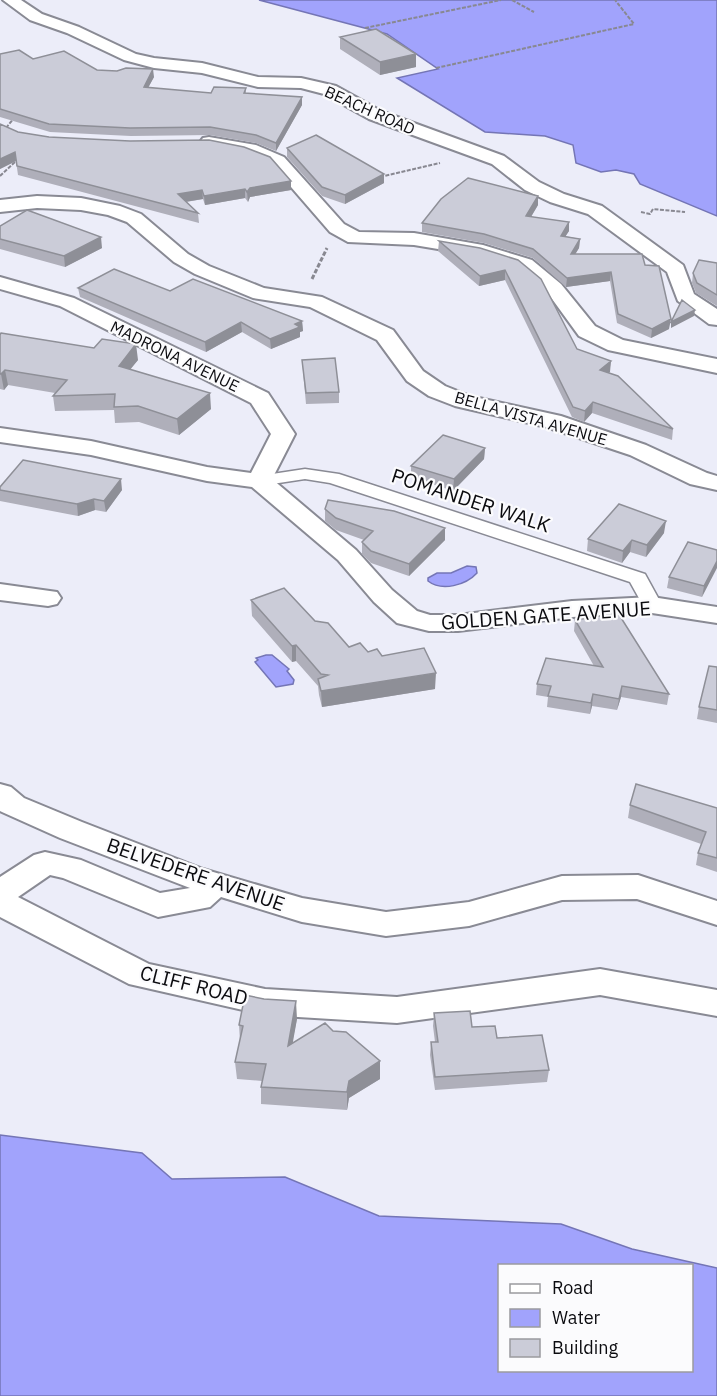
<svg xmlns="http://www.w3.org/2000/svg" width="717" height="1396" font-family="'IBM Plex Sans',sans-serif">
  <style>
    .water { fill: #a1a3fc; stroke: #7475b5; stroke-width: 1.5; fill-rule: evenodd }
    .lines { fill: none; stroke-linecap: round; stroke-linejoin: round }
    .pedestrian-casing { stroke: #898a94; stroke-width: 3 }
    .minor-casing { stroke: #898a94; stroke-width: 4 }
    .path-far1 { stroke: #888891; stroke-width: 2; stroke-dasharray: 4 1.5; stroke-linecap: butt }
    .path { stroke: #888891; stroke-width: 3; stroke-dasharray: 4.5 2; stroke-linecap: butt }
    .pedestrian { fill: #fff; fill-rule: evenodd }
    .minor { fill: #fff; fill-rule: evenodd }
    .wall { fill: #afafba }
    .shaded-wall { fill: #8e8f97 }
    .building { fill: #cbccd8; stroke: #8e8f97; stroke-width: 1.5 }
    .labels { text-anchor: middle; dominant-baseline: central; stroke-width: 4.5; stroke-linejoin: round; paint-order: stroke }
    .far-street-label { font-size: 16px; fill: #0b0b0f; stroke: #fbfbfd }
    .street-label { font-size: 20px; fill: #0b0b0f; stroke: #fbfbfd }
  </style>
  <rect width="100%" height="100%" fill="#ecedf9"/>
  <path class="water" d="M259,0H717V216L640,184L634,174L616,170L601,172L576,163L573,145L545,136L485,132L397,78L438,69L387,34Z
    M467,566L476,567L477,573C466,585 442,592 428,581V578L437,573H451Z
    M266,655H272L289,669L287,671L294,680L293,684L276,687L255,662L258,660L256,658Z
    M0,1135L142,1153L172,1179L285,1177L379,1216L561,1224L632,1249L717,1268V1396H0ZM500,1266H692V1370H500Z"/>
  <g class="lines">
    <g class="pedestrian-casing">
      <path id="pedestrian" d="M305,469L339,474L645,574L662,605L659,609H645L630,582L330,483L305,479L259,486L253,485L250,481L253,477L259,476Z"/>
    </g>
    <g class="minor-casing">
      <path id="minor" d="M3,0H21L42,14L79,27L136,54L154,58L202,63L258,77L301,78L336,86L381,111L504,156L539,182L564,194L602,206L683,265L694,294L717,309V325L709,324L678,301L667,272L588,214L550,202L525,190L492,164L369,119L324,94L301,88L258,87L202,73L154,68L124,60L67,33L30,20Z
        M209,137L256,145L284,157L344,224L359,232L414,233L483,245L532,260L561,284L595,326L623,340L717,359V373L608,350L579,336L547,292L518,268L480,256L414,245L348,242L330,232L272,165L245,154L203,146L200,142L203,138Z
        M37,196L81,198L120,206L141,214L188,254L209,266L264,288L322,297L393,330L423,371L445,386L470,396L561,416L646,445L707,473L717,476V490L690,484L630,455L546,427L455,406L429,396L407,381L377,340L310,307L253,298L195,274L174,262L127,222L108,215L81,210L37,208L0,212V200Z
        M0,277L74,298L268,393L295,434L272,479L356,550L392,590L417,611L430,615H458L572,601L652,597L717,607V623L652,613L572,617L458,631H429L397,623L374,602L338,560L252,487L207,481L91,455L0,442V428L91,441L207,467L251,473L271,434L251,403L60,306L0,289Z
        M0,584L57,592L61,598L57,604L48,606L0,600Z
        M0,784L11,787L24,798L82,822L203,869L302,898L386,912L469,902L562,876L638,875L717,901V925L637,899L562,900L469,926L386,936L302,922L221,897L210,907L158,917L63,878L50,875L18,897L149,964L265,989L397,997L600,969L717,990V1016L600,995L397,1023L265,1015L129,984L0,917V877L34,855L45,852L81,860L160,893L190,888L60,838L2,812L0,811Z"/>
    </g>
    <path class="path-far1" d="M512,0L534,12
      M365,28L501,0
      M436,68L634,24L615,0
      M6,128L14,118
      M0,176L18,159
      M380,177L440,163
      M641,212L650,214L653,209L685,212"/>
    <path class="path" d="M312,279L327,248"/>
    <use href="#pedestrian" class="pedestrian"/>
    <use href="#minor" class="minor"/>
  </g>
  <path class="wall" d="M340,37L416,54V67L380,75L340,49Z
    M0,54L33,59L97,70L154,77L148,88L211,93L246,88V93L302,105L276,151L256,143L210,135L131,136L50,132L0,117Z
    M0,124L18,132L291,190L250,197L248,202L245,198L205,205L203,199L186,202L198,213L199,223L18,175L16,161L0,169Z
    M287,148L384,183L345,204L322,196L287,157Z
    M538,205L531,217L569,222V231L565,236L580,239L579,248L575,254L645,265L669,329L651,338L617,323L610,281L566,287L533,258L484,243L422,232V223Z
    M0,226L102,248L65,267L0,249Z
    M439,241L518,260L577,349L611,361L609,373L673,429L672,440L592,413L584,422L572,417L505,280L479,286L438,251Z
    M717,263V306L696,293L692,283L693,273Z
    M78,288L170,291L302,321L303,331L300,332V337L271,349L242,332L206,352L80,297Z
    M0,335L138,360L130,369L211,409L179,435L139,422L115,423L114,410L55,411L53,396L55,393L8,385L4,390L0,389Z
    M302,360L339,392V403L306,404Z
    M485,448L484,459L453,491L411,477V466Z
    M0,487L122,490L106,512L95,510L78,516L0,501Z
    M325,509L445,540L409,576L371,563L362,554V542L364,540L336,530L325,521Z
    M664,533L646,557L630,552L622,563L587,551L588,539Z
    M717,550L702,597L667,588L669,577Z
    M251,600L315,621L349,647L382,656L435,689L322,707L319,695L318,686L296,661L292,662L252,616Z
    M575,620L669,694L667,705L621,697L617,710L592,706L590,714L547,707L548,697L536,695L537,684L594,666L574,631Z
    M717,667V723L697,719L699,707Z
    M630,805L717,808V872L696,865L698,853L701,844L628,818Z
    M434,1013L472,1027L497,1038L549,1070L547,1082L435,1090L430,1055L431,1042H435L433,1026Z
    M297,1019L292,1043L380,1079L349,1098L347,1110L261,1104V1087L262,1081L237,1079L235,1062L240,1041L239,1025Z"/>
  <path class="shaded-wall" d="M416,54V67L380,75V62Z
    M153,69L154,77L144,95V87Z
    M302,97V105L276,151V143Z
    M15,152L16,161L0,169V159Z
    M384,174V183L345,204V195Z
    M291,181V190L250,197L248,202L247,192L250,188Z
    M245,189V198L205,205L204,196Z
    M202,190L203,199L178,203V194Z
    M538,196V205L526,225V216Z
    M569,222V231L560,245L561,236Z
    M101,237L102,248L65,267L64,256Z
    M580,239L579,248L570,263L571,254Z
    M505,270V280L479,286L480,276Z
    M611,272L610,281L566,287L567,278Z
    M695,310L694,316L671,328V322Z
    M671,319L669,329L651,338L652,329Z
    M302,321L303,331L300,332V337L271,349L270,339L295,324Z
    M241,322L242,332L206,352L205,342Z
    M136,344L138,360L121,381L119,366Z
    M611,361L610,372L599,380L600,370Z
    M5,370L8,385L4,390L1,374Z
    M210,393L211,409L179,435L177,419Z
    M593,402L592,413L584,422L585,411Z
    M485,448L484,459L453,491L454,479Z
    M121,479L122,490L106,512L104,501Z
    M94,499L95,510L78,516L77,504Z
    M666,521L664,533L646,557L647,545Z
    M445,528V540L409,576V564Z
    M632,540L630,552L622,563L623,551Z
    M717,561V568L702,597L704,586Z
    M296,645V661L292,662V646Z
    M436,673L435,689L322,707L321,691Z
    M622,686L621,697L617,710L619,699Z
    M593,694L592,706L590,714L591,703Z
    M296,1001L297,1019L289,1064L288,1046Z
    M380,1061V1079L349,1098L347,1110V1092L349,1081Z"/>
  <path class="building" d="M376,29L416,54L380,62L340,37Z
    M19,50L33,59L64,51L97,70L117,71L126,68L153,69L144,87L211,93L214,87L246,88L244,93L302,97L276,143L256,135L210,127L130,128L49,124L0,109V54Z
    M0,124L18,132L49,137L130,141L209,140L244,147L270,157L291,181L250,188L247,192L245,189L204,196L202,190L178,194L198,213L17,166L15,152L0,159Z
    M316,135L384,174L345,195L322,187L287,148Z
    M468,178L538,196L526,216L569,222L561,236L580,239L571,254H642L645,265L659,266L671,319L652,329L618,314L611,272L567,278L533,249L484,234L422,223L441,199Z
    M27,210L101,237L64,256L0,239V226Z
    M439,241L480,248L518,260L541,279L577,349L611,361L600,370L618,376L673,429L593,402L585,411L573,407L505,270L480,276Z
    M699,260L717,263V295L697,283L693,273Z
    M114,269L170,291L193,279L302,321L295,324L300,327L270,339L241,322L205,342L78,288Z
    M682,300L695,310L671,322Z
    M1,333L94,348L102,339L136,344L119,366L210,393L177,419L138,406L114,407L115,394L53,396L67,380L5,370L1,374H0V335Z
    M335,358L339,392L306,393L302,360Z
    M443,435L485,448L454,479L411,466Z
    M23,460L121,479L104,501L94,499L77,504L0,490V487Z
    M328,500L394,511L445,528L409,564L371,551L362,542L373,531L336,518L325,509Z
    M619,504L666,521L647,545L632,540L623,551L588,539Z
    M688,542L717,550V561L704,586L669,577Z
    M284,588L315,621L328,623L349,647L360,643L368,652L377,649L382,656L424,648L436,673L321,691L318,679L328,675L321,674L296,645L292,646L251,600Z
    M618,613L669,694L622,686L619,699L593,694L591,703L548,696L551,686L537,684L546,658L603,667L575,620Z
    M709,666L717,667V710L699,707Z
    M636,784L717,808V858L698,853L706,832L630,805Z
    M245,995L264,999L296,1001L288,1046L325,1023L333,1031L346,1032L380,1061L349,1081L347,1092L261,1087L266,1064L235,1062L243,1026L239,1025Z
    M470,1011L472,1027L495,1026L497,1038L542,1035L549,1070L435,1077L431,1042H438L434,1013Z"/>
  <g class="labels">
    <g class="far-street-label">
      <text transform="translate(370 110) rotate(24)">BEACH ROAD</text>
      <text transform="translate(175 356) rotate(26)">MADRONA AVENUE</text>
      <text transform="translate(531 418) rotate(16)">BELLA VISTA AVENUE</text>
    </g>
    <g class="street-label">
      <text transform="translate(471 500) rotate(18)">POMANDER WALK</text>
      <text transform="translate(546 615) rotate(-4)">GOLDEN GATE AVENUE</text>
      <text transform="translate(196 874) rotate(19)">BELVEDERE AVENUE</text>
      <text transform="translate(194 985) rotate(14)">CLIFF ROAD</text>
    </g>
  </g>
  <rect x="498" y="1264" width="195" height="108" fill="#fbfbfd" stroke="#9b9b9e" stroke-width="1.5"/>
  <rect x="510" y="1284" width="30" height="9" fill="#ffffff" stroke="#9b9b9e" stroke-width="1.5"/>
  <text x="552" y="1294" font-size="18" fill="#0b0b0f">Road</text>
  <rect x="510" y="1309" width="30" height="18" fill="#a1a3fc" stroke="#9b9b9e" stroke-width="1.5"/>
  <text x="552" y="1324" font-size="18" fill="#0b0b0f">Water</text>
  <rect x="510" y="1339" width="30" height="18" fill="#cbccd8" stroke="#9b9b9e" stroke-width="1.5"/>
  <text x="552" y="1354" font-size="18" fill="#0b0b0f">Building</text>
</svg>
